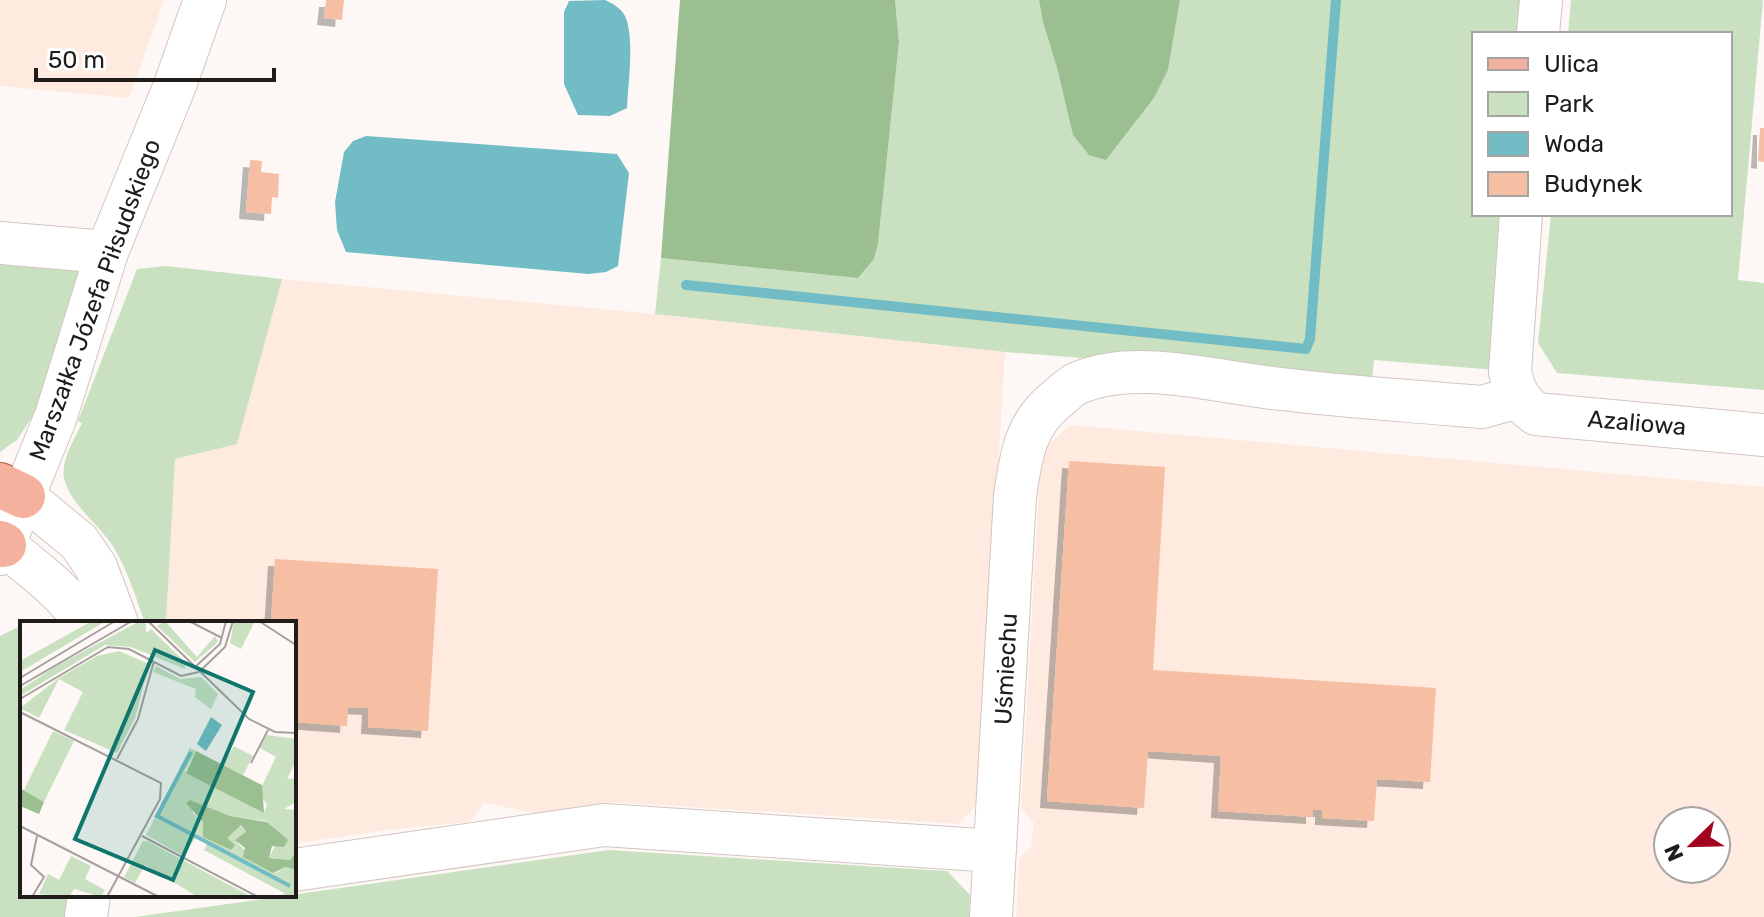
<svg xmlns="http://www.w3.org/2000/svg" width="1764" height="917" font-family="Rubik,sans-serif">
  <style>
    .built { fill: #ffeadf; fill-rule: evenodd }
    .green { fill: #c9e1c1 }
    .forest { fill: #9bbf90 }
    .water { fill: #71bcc5 }
    .lines { fill: none; stroke-linecap: round; stroke-linejoin: round }
    .stream { stroke: #71bcc5; stroke-width: 10 }
    .building { fill: #f6bea2; filter: url(#shadow) }
    .minor-casing { stroke: #d2c5bf; stroke-width: 44 }
    .major-casing { stroke: #a55c46; stroke-width: 46 }
    .minor { stroke: #fff; stroke-width: 42 }
    .major { stroke: #f4b29e; stroke-width: 44 }
    .labels { text-anchor: middle; dominant-baseline: central; stroke-width: 7; stroke-linejoin: round; paint-order: stroke }
    .street-label { font-size: 24px; fill: #201c1a; stroke: #fff }
    .inset-river { fill: none; stroke: #71bcc5; stroke-width: 4 }
    .inset-road { fill: none; stroke: #a5a09d; stroke-width: 2 }
    .view { fill: #0f766e; fill-opacity: 0.15; stroke: #0f766e; stroke-width: 4 }
    .inset-edge { fill: none; stroke: #201c1a; stroke-width: 4 }
  </style>
  <defs>
    <filter id="shadow"><feDropShadow dx="-7" dy="7" stdDeviation="0" flood-color="#0004"/></filter>
  </defs>
  <rect width="100%" height="100%" fill="#fdf8f5"/>
  <path class="built" d="M0,0H164L129,98L0,86Z
    M282,279L655,314L1005,352L978,804L959,824L610,802L536,813L484,803L470,822L385,830L294,844V623H166L175,459L237,443Z
    M1070,425L1764,487V917H1016L1019,859L1031,847L1034,823L1021,808L1041,452ZM1668,821H1716V869H1668Z"/>
  <path class="green" d="M895,0H1039C1048,59 1078,108 1106,160L1154,98L1168,70L1180,0H1530L1527,34H1474V214H1510L1496,370L1374,360L1372,381L1005,352L655,314L661,258L858,278L874,259L878,244L899,42Z
    M1571,0H1763L1738,280L1764,283V390L1557,373L1538,343L1551,214H1730V34H1568Z
    M0,257L73,266L80,274L36,411L17,440L0,452Z
    M166,266L282,279L237,444L175,459L166,623H145C136,598 128,571 114,548C100,525 74,508 65,482C59,463 74,440 82,423L78,421L137,269Z
    M22,625V895H72L70,917H0V636Z
    M609,850L947,871L970,895L969,917H135Z"/>
  <path class="forest" d="M680,0H895L899,42L878,244L874,259L858,278L661,258Z
    M1039,0H1180L1168,70L1154,98L1106,160L1089,155L1073,135L1058,71L1043,22Z"/>
  <path class="water" d="M605,0C612,3 621,8 625,16C635,38 628,83 627,108L610,116L578,115L564,84V12L569,1Z
    M366,136L617,154L629,173L618,266L606,272L588,274L346,252L337,230L335,202L344,152L353,141Z"/>
  <g class="lines">
    <path class="stream" d="M686,285L1306,349L1310,339L1336,0"/>
  </g>
  <path class="building" d="M326,0H344L342,20L324,18Z
    M1760,128H1764V162L1758,161Z
    M250,160L262,161L261,172L279,174L278,198L272,197L271,214L246,212Z
    M1069,461L1165,467L1153,670L1436,688L1430,782L1377,779L1374,821L1322,818V810H1313V817L1218,811L1221,756L1148,751L1144,808L1047,801Z
    M275,559L438,569L428,731L368,727L369,708L348,707L347,726L294,722V623H271Z"/>
  <g class="lines">
    <g class="minor-casing">
      <path id="minor" d="M1538,34L1541,0
        M1521,214L1510,372C1514,391 1520,402 1536,414L1764,435
        M0,243L107,252
        M23,496L79,542L96,567L117,623
        M4,545C33,569 65,591 85,623
        M0,554L56,416L107,252L175,85L205,0
        M294,870L604,825L995,851
        M86,917L89,895
        M991,917L1015,496C1021,457 1024,425 1057,399C1063,394 1069,388 1076,384C1134,357 1219,383 1281,389C1339,396 1398,400 1457,405L1482,407L1518,397"/>
    </g>
    <g class="major-casing">
      <path id="major" d="M0,485L23,496
        M0,543L4,545"/>
    </g>
    <use href="#minor" class="minor"/>
    <use href="#major" class="major"/>
  </g>
  <g class="labels">
    <g class="street-label">
      <text transform="translate(95 300) rotate(-70)">Marszałka Józefa Piłsudskiego</text>
      <text transform="translate(1637 423) rotate(5)">Azaliowa</text>
      <text transform="translate(1006 669) rotate(-87)">Uśmiechu</text>
    </g>
  </g>
  <g transform="translate(20 621)">
    <rect width="276" height="276" fill="#fdf8f5"/>
    <path d="M72,0H86L0,51V40ZM120,0L126,3V12L131,8L165,41V48L111,26L85,24L0,75V69L36,45ZM145,0L177,36L195,15L198,21L175,41L137,5ZM214,0H235L221,28L210,22ZM99,30L129,43L115,97L97,132L44,109L63,71L39,58L19,97L0,87L39,57L77,35ZM136,45L160,58L181,56L198,73L191,88L175,76L176,68L133,51ZM33,110L54,120L24,181L4,169ZM247,114L276,118V140L267,158L276,157V181L264,188L276,189V231L271,239L249,237L260,214L247,200L210,195L170,179L173,192L183,201V216L212,229L206,217L220,204L226,211L217,222L226,230L256,252L266,246L276,249V276H262L264,272L184,229L187,223L175,217L164,235L126,214L170,127L176,130L165,150L244,192L247,184L239,171L256,136L240,127ZM214,125L233,135L223,154L203,144ZM123,220H127L232,276H178L125,244L115,262L104,256ZM51,235L71,245L65,258L85,269L81,276L54,268L49,276L19,273L28,253L39,259Z" fill="#c9e1c1"/>
    <path d="M176,130L242,164L244,192L166,152ZM0,167L24,181L19,193L0,185ZM170,179L210,195L247,201L268,219L264,226L252,225L249,237L270,239L276,231V249L266,246L253,252L223,236L225,227L215,219L226,211L221,204L207,217L215,224L211,229L183,216V201L166,182Z" fill="#9bbf90"/>
    <path d="M191,96L202,104L186,130L177,123Z" fill="#71bcc5"/>
    <path class="inset-river" d="M171,131L137,195L270,265"/>
    <path class="inset-road" d="M128,0L229,98L255,111L276,112M169,0L202,17M239,0L276,24M175,46L200,23L206,0M179,51L205,26L213,0M0,57L95,0M0,65L112,0M0,78L88,26L109,28L161,55L179,51M0,91L141,162L140,178L87,276M97,138L118,98L134,40M231,142L248,109M0,205L139,276M122,215L238,276M12,276L24,256L11,244L17,215"/>
    <path class="view" d="M135,29L233,71L153,259L55,218Z"/>
    <rect width="276" height="276" class="inset-edge"/>
  </g>
  <rect x="1472" y="32" width="260" height="184" fill="#ffffff" stroke="#a6a4a3" stroke-width="2"/>
  <rect x="1488" y="58" width="40" height="12" fill="#f4b29e" stroke="#a6a4a3" stroke-width="2"/>
  <text x="1544" y="72" font-size="24" fill="#201c1a">Ulica</text>
  <rect x="1488" y="92" width="40" height="24" fill="#c9e1c1" stroke="#a6a4a3" stroke-width="2"/>
  <text x="1544" y="112" font-size="24" fill="#201c1a">Park</text>
  <rect x="1488" y="132" width="40" height="24" fill="#71bcc5" stroke="#a6a4a3" stroke-width="2"/>
  <text x="1544" y="152" font-size="24" fill="#201c1a">Woda</text>
  <rect x="1488" y="172" width="40" height="24" fill="#f6bea2" stroke="#a6a4a3" stroke-width="2"/>
  <text x="1544" y="192" font-size="24" fill="#201c1a">Budynek</text>
  <g transform="translate(1692 845) rotate(247)"><circle r="38" fill="#ffffff" stroke="#a6a4a3" stroke-width="2"/>
  <path d="M0-6L14 30L0 20L-14 30Z" fill="#a2041f"/>
  <text y="-12" font-size="22" font-weight="bold" text-anchor="middle" fill="#201c1a">N</text>
  </g>
  <path d="M36 68v12h238v-12" fill="none" stroke="#201c1a" stroke-width="4"/>
  <text x="48" y="68" font-size="24" fill="#201c1a" stroke="#ffffff" stroke-width="6" paint-order="stroke">50 m</text>
</svg>
